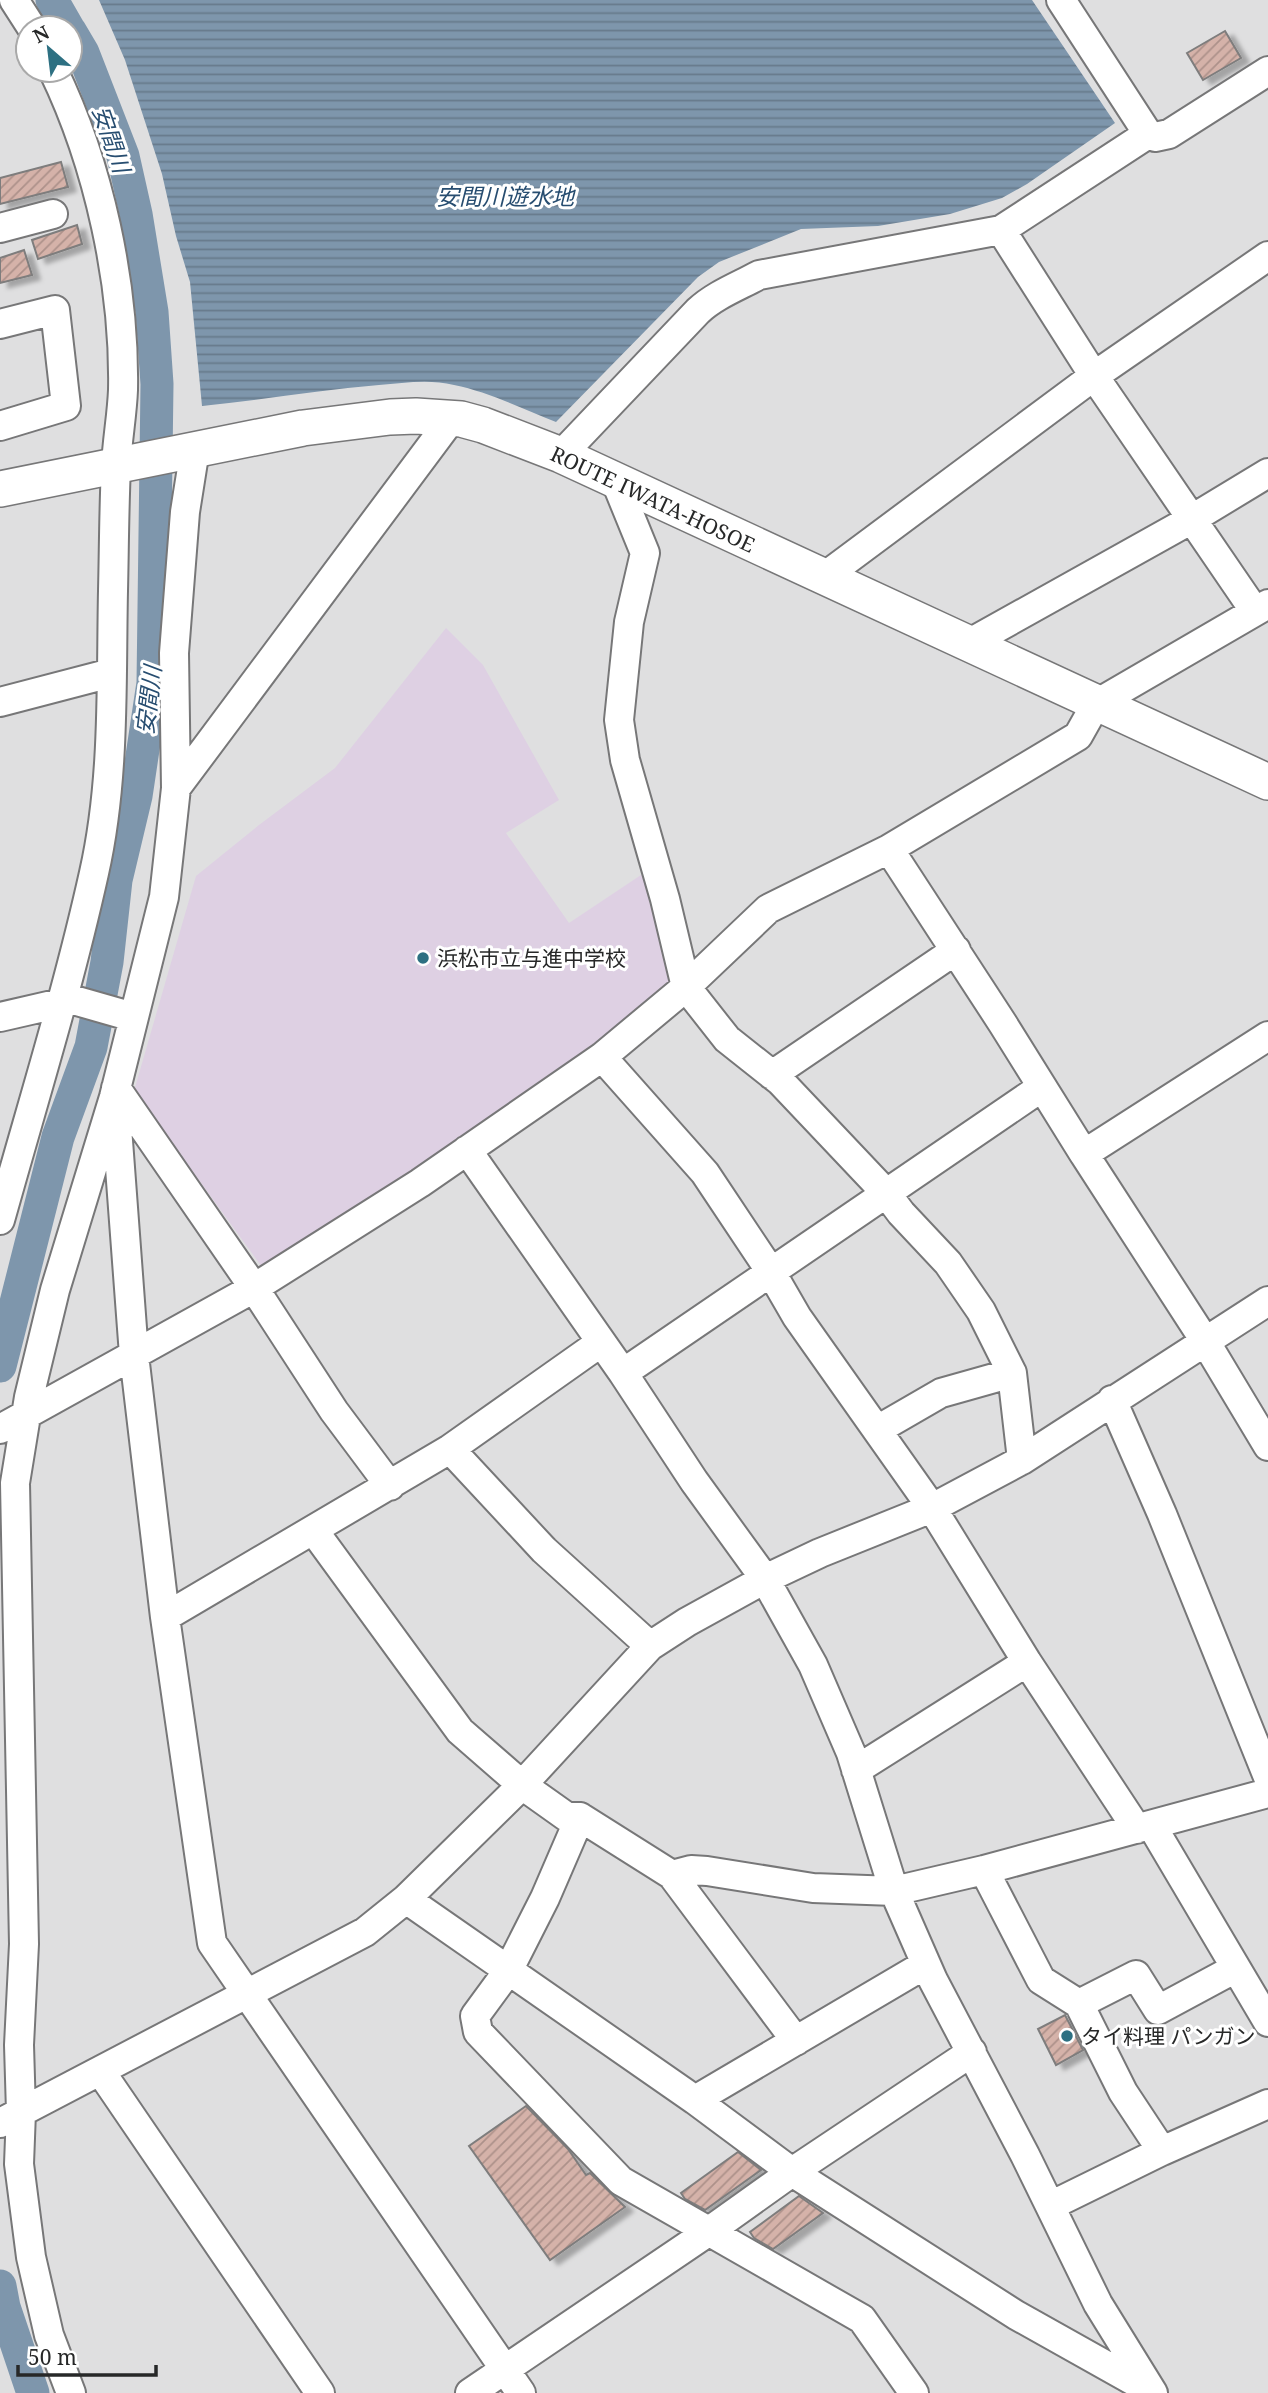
<svg xmlns="http://www.w3.org/2000/svg" width="1268" height="2393" font-family="'Noto Serif','Noto Sans JP',serif">
  <style>
    .education { fill: #ded0e3 }
    .water { fill: url(#water-rules) }
    .lines { fill: none; stroke-linecap: round; stroke-linejoin: round }
    .river { stroke: #7e96ac; stroke-width: 33 }
    .building { fill: url(#building-hatch); stroke: #7e7d7d; stroke-width: 2; filter: url(#shadow) }
    .minor-casing { stroke: #777778; stroke-width: 32 }
    .major-casing { stroke: #777778; stroke-width: 38 }
    .minor { stroke: #fff; stroke-width: 28 }
    .major { stroke: #fff; stroke-width: 35 }
    .poi-dot { fill: #2d7082; stroke: #fff; stroke-width: 2.5 }
    .labels { text-anchor: middle; dominant-baseline: central; stroke-width: 6; stroke-linejoin: round; paint-order: stroke }
    .street-label { font-size: 21px; fill: #272828; stroke: #fff }
    .poi-label { font-size: 21px; fill: #272828; stroke: #fff; text-anchor: start }
    .water-label { font-size: 23px; font-style: italic; fill: #274d70; stroke: #fff }
  </style>
  <defs>
    <pattern id="water-rules" width="6" height="5" patternUnits="userSpaceOnUse" patternTransform="scale(1.75)"><rect width="6" height="5" fill="#7e96ac"/><path d="M0 2.5h6" fill="none" stroke="#677a8c"/></pattern>
    <pattern id="building-hatch" width="6" height="6" patternUnits="userSpaceOnUse" patternTransform="scale(1.75)"><rect width="6" height="6" fill="#d5b2a9"/><path d="M-1 1l2-2M0 6l6-6M5 7l2-2" fill="none" stroke="#ad918a"/></pattern>
    <filter id="shadow"><feDropShadow dx="8" dy="4.5" stdDeviation="2" flood-color="#0004"/></filter>
  </defs>
  <rect width="100%" height="100%" fill="#dfdfe0"/>
  <path class="education" d="M446,628L483,665L559,800L506,833L569,923L650,869L682,992L267,1274L134,1091L196,876L259,825L335,768Z"/>
  <path class="water" d="M99,0H1032L1115,123L1027,184L1002,198L950,214L878,226L801,229L719,262L698,277L556,422C523,409 489,392 454,385C429,379 404,383 379,385C320,390 261,400 202,406L190,282L176,236L162,174L125,60Z"/>
  <g class="lines">
    <path class="river" d="M52,0L68,28
      M0,1366L58,1137L91,1047L107,962L116,880L136,796L153,683L157,384L152,312L136,214L123,156L83,53L70,31
      M0,2286L4,2307L33,2393"/>
  </g>
  <path class="building" d="M1225,31L1241,58L1203,80L1187,53Z
    M61,162L68,187L0,204V178Z
    M77,225L82,244L38,259L32,240Z
    M24,250L32,275L0,283V258Z
    M1065,2015L1083,2050L1056,2065L1038,2029Z
    M526,2106L568,2149L586,2175L590,2173L625,2207L550,2260L469,2146Z
    M738,2152L761,2170L705,2210L685,2199L681,2193Z
    M799,2196L823,2213L773,2249L754,2238L750,2232Z"/>
  <g class="lines">
    <g class="minor-casing">
      <path id="minor" d="M14,0L32,28
        M1061,0L1148,134
        M0,228L53,214
        M1001,230L1094,376L1254,610
        M0,324L55,310L66,406L0,426
        M561,455L698,311C715,295 739,286 759,275L1001,230L1148,134L1155,137L1169,134L1268,71
        M616,482L645,553L629,622L619,720L625,760L665,899L686,987L727,1039L780,1081L886,1193L901,1213L948,1263L981,1311L1012,1373L1022,1460
        M824,577L1094,376L1268,256
        M968,644L1192,519L1268,473
        M0,702L111,673
        M176,788L452,418
        M889,849L1003,1024L1084,1154
        M0,1017L61,1003L70,999L133,1017
        M1268,1036L1084,1154L1205,1341L1268,1446
        M602,1057L705,1173L771,1272L797,1317L932,1508L1027,1662L1137,1829
        M772,1075L956,950
        M116,1088L254,1288L334,1411L390,1486
        M116,1114L134,1355L165,1617L212,1943L521,2393
        M467,1150L623,1373L694,1481L765,1579L813,1665L851,1753L894,1891L933,1980L1025,2155L1098,2304L1153,2393
        M0,1220C32,1105 68,990 94,873C115,780 111,685 113,591C114,549 114,508 116,467C117,441 122,416 123,390C125,285 99,165 53,70
        M623,1373L1042,1087
        M1112,1400L1162,1514L1268,1777
        M0,1429L254,1288L420,1183L602,1057L686,987L768,909L889,849L1078,736L1096,704L1268,604
        M877,1430L941,1393L1012,1373
        M450,1449L544,1550L650,1646
        M314,1531L460,1731L522,1785L567,1817H580L672,1875L691,1870L707,1871L813,1888L894,1891L984,1870L1268,1793
        M165,1617L450,1449L600,1343
        M856,1770L1027,1662
        M580,1817L545,1898L508,1971L475,2016L478,2032L621,2181L862,2319L914,2393
        M1152,1826L1268,2022
        M984,1870L1041,1980L1079,2004L1123,2092L1162,2151
        M672,1875L796,2041
        M406,1899L695,2100L792,2172L1016,2315L1148,2389
        M1079,2004L1136,1975L1158,2010L1236,1968
        M101,2072L320,2393
        M695,2100L926,1964
        M0,2123L365,1932L406,1899L522,1785L650,1646L687,1622L765,1579L820,1553L932,1508L1022,1460L1268,1301
        M1050,2206L1162,2151L1268,2104
        M71,2393L49,2335L31,2257L19,2164L21,2112L19,2045L24,1944L15,1483L29,1397L55,1290L114,1097L164,897L176,788L174,653L185,512L195,449
        M470,2393L708,2232L792,2172L972,2052"/>
    </g>
    <g class="major-casing">
      <path id="major" d="M0,489L303,428L390,417L416,416L461,419L483,425L561,455L1268,782"/>
    </g>
    <use href="#minor" class="minor"/>
    <use href="#major" class="major"/>
  </g>
  <g class="poi-dot">
    <circle cx="423" cy="958" r="7"/>
    <circle cx="1067" cy="2036" r="7"/>
  </g>
  <g class="labels">
    <g class="street-label">
      <text transform="translate(653 499) rotate(25)">ROUTE IWATA-HOSOE</text>
    </g>
    <g class="poi-label">
      <text x="437" y="958">浜松市立与進中学校</text>
      <text x="1081" y="2036">タイ料理 パンガン</text>
    </g>
    <g class="water-label">
      <text transform="translate(112 139) rotate(71)">安間川</text>
      <text x="505" y="196">安間川遊水地</text>
      <text transform="translate(148 700) rotate(-83)">安間川</text>
    </g>
  </g>
  <g transform="translate(49 49) rotate(332)"><circle r="33" fill="#ffffff" stroke="#a9a9a9" stroke-width="2"/>
  <path d="M0-5L12 26L0 18L-12 26Z" fill="#2d7082"/>
  <text y="-10" font-size="19" font-weight="bold" text-anchor="middle" fill="#272828">N</text>
  </g>
  <path d="M18 2365v10h138v-10" fill="none" stroke="#272828" stroke-width="3.5"/>
  <text x="28" y="2365" font-size="21" fill="#272828" stroke="#ffffff" stroke-width="5" paint-order="stroke">50 m</text>
</svg>
